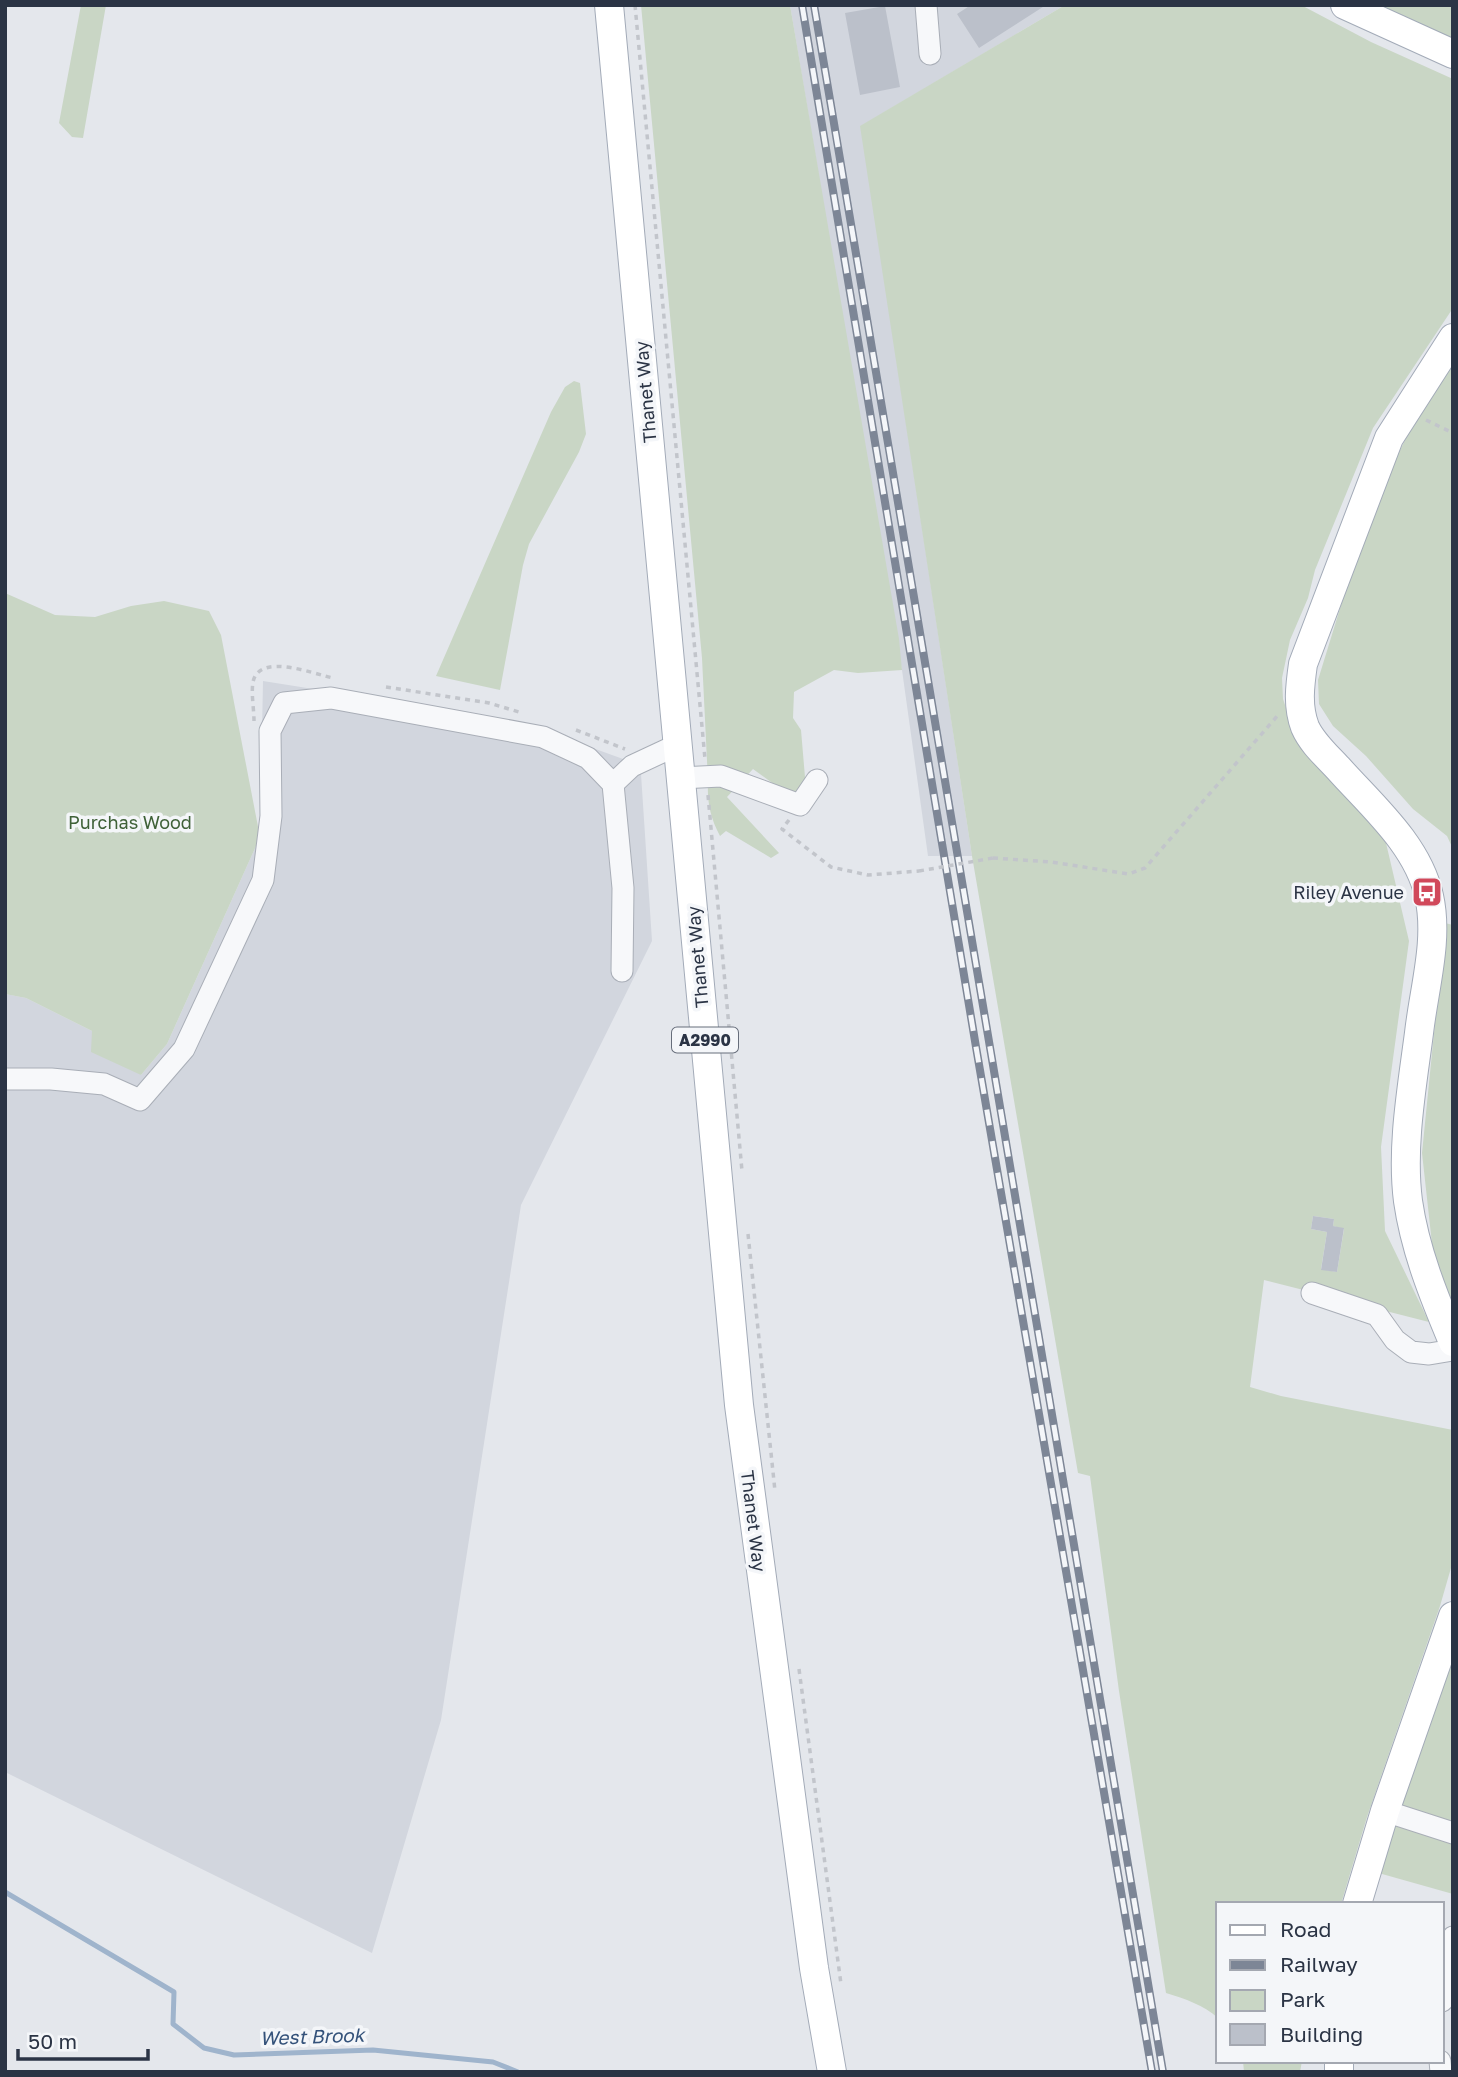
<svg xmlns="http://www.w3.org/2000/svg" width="1458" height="2077" font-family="'Golos Text',sans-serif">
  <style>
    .built { fill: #d2d6de }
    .green { fill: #c9d6c5; fill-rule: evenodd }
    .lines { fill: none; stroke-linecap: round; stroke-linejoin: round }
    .stream { stroke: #9fb4cc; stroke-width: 5 }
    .building { fill: #bbc0ca }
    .minor-casing { stroke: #a9aeb7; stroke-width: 23 }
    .major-casing { stroke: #a3abb8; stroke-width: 30 }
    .path { stroke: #c2c5cb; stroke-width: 3.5; stroke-dasharray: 5 5; stroke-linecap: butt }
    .minor { stroke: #f7f8fa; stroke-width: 21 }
    .major { stroke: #fff; stroke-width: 28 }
    .rail-casing { stroke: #7d8696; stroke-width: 8 }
    .rail { stroke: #f4f6f9; stroke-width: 5; stroke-dasharray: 16; stroke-linecap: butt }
    .path-bridge { stroke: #c2c5cb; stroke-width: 3.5; stroke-dasharray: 5 5; stroke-linecap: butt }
    .labels { text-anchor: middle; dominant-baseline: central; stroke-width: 7; stroke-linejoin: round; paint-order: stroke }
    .shield { fill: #f4f6f9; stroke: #676e7b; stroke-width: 2 }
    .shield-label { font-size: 16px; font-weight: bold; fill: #2b3445 }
    .street-label { font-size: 18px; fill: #2b3445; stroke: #f4f6f9 }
    .park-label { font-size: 18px; fill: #3f6138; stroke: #f4f6f9 }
    .poi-label { font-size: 18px; fill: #2b3445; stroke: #f4f6f9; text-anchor: end }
    .water-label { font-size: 19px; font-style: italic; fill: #34527a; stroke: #f4f6f9 }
  </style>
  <rect width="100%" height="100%" fill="#e4e7ec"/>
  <path class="built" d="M790,5H1065L861,126L972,856H928L902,670Z
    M263,681L521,722L623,759L641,774L652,941L521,1205L441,1720L372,1953L5,1772V994L26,998L92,1031L141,1075L167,1044L260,837Z"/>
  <path class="green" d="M81,5H106L83,138L72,137L59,123Z
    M641,5H790L899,639L902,670L858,673L834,670L794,692L793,718L801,730L806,789L793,798L753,769L727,797L779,853L771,858L726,831L720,836C710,817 707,802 708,781L702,658Z
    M1065,5H1301L1371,42L1453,79V308L1373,428L1315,570L1308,598L1290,640L1282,678L1283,699L1290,720L1370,819L1386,843L1409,941L1381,1147L1385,1231L1429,1322L1264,1280L1250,1387L1281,1396L1453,1430V1561L1440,1606L1367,1817L1341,1904H1218V2018C1204,2005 1185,1999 1166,1993L1119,1691L1090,1476L1078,1473L972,856L860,126ZM1313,1216L1334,1219L1333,1226L1344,1229L1337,1272L1321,1269L1327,1232L1311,1229Z
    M1369,5H1453V43Z
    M1453,364V849L1447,836L1413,809L1366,756L1333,726L1319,704L1318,680L1350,576L1397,456L1422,407Z
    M574,381L580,383L586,434L579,452L529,544L523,565L500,690L436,676L551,412L565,387Z
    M5,593L55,615L95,617L131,606L164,601L209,611L221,635L260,837L167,1044L141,1075L91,1052L92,1031L26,998L5,994Z
    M1445,923L1453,925V1317L1435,1271L1422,1153Z
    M1453,1655V1894L1375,1872Z
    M1243,2061H1302L1300,2072H1244Z"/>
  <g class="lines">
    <path class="stream" d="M5,1892L174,1992L173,2024L204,2048L234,2055L373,2050L493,2062L518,2072"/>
  </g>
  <path class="building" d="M971,5H1046L979,48L957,14Z
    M885,6L900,87L860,95L845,13Z
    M1313,1216L1334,1219L1333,1226L1344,1228L1337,1272L1321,1270L1327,1232L1311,1229Z"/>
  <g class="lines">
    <g class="minor-casing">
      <path id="minor" d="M926,5L930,54
        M680,778L721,776L800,805L817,780
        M622,971L623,888L613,784L632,766L677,745
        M5,1079H51L104,1084L140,1100L184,1049L263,880L271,816L270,731L284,703L331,698L543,737L588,758L613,784
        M1312,1293L1377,1315L1395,1340L1411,1352L1429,1354L1453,1350
        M1385,1811L1453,1833
        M1442,2001L1453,1937
        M1440,2061L1441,2072"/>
    </g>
    <g class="major-casing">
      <path id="major" d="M609,5L739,1405L814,1968L832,2072
        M1345,5L1453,54
        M1453,338L1389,438L1303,664C1300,685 1297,706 1305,727C1312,743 1326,755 1338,768C1371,805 1418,845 1429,896C1439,940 1424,988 1419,1033C1412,1087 1401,1147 1408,1201C1415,1250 1434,1297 1453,1342
        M1357,1904L1385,1811L1453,1616
        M1339,2061V2072"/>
    </g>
    <path class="path" d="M635,5L705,759
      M1426,420L1453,433
      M386,687L489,703L519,712
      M254,721C254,709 251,694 253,682C259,652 314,674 333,678
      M576,730L625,749
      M708,795L742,1171
      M789,820L782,829L831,867L868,875L919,871
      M993,858L1051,862L1129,874L1145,868L1279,714
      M748,1234L775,1491
      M799,1669L841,1984"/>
    <use href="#minor" class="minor"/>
    <use href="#major" class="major"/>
    <g class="rail-casing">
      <path id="rail" d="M802,5L976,1047L1152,2072
        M814,5L1163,2072"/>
    </g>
    <use href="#rail" class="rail"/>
    <path class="path-bridge" d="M919,871L993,858"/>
  </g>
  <defs>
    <g id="bus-square" transform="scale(1.575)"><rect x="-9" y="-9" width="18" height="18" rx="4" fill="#d1495b" stroke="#f4f6f9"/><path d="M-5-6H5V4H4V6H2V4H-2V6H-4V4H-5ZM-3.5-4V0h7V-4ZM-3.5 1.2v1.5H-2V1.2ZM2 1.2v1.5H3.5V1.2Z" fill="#fff"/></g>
  </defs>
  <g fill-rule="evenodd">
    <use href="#bus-square" x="1427" y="892"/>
  </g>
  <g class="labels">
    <rect class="shield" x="672" y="1027.5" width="66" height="25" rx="5"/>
    <g class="shield-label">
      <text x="705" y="1040">A2990</text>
    </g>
    <g class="street-label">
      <text transform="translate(645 392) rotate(-95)">Thanet Way</text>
      <text transform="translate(697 957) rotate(-95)">Thanet Way</text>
      <text transform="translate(754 1521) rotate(83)">Thanet Way</text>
    </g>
    <g class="park-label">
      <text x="130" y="822">Purchas Wood</text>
    </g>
    <g class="poi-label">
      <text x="1404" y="892">Riley Avenue</text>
    </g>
    <g class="water-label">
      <text transform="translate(312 2036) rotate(-2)">West Brook</text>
    </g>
  </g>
  <rect width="1458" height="2077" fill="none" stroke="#2b3445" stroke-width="14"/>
  <rect x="1216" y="1902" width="228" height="161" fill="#f4f6f9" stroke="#a4a8b1" stroke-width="2"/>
  <rect x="1230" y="1925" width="35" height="10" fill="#ffffff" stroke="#a4a8b1" stroke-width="2"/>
  <text x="1280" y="1937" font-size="21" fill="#2b3445">Road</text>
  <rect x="1230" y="1960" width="35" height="10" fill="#7d8696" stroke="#a4a8b1" stroke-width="2"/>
  <text x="1280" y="1972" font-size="21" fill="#2b3445">Railway</text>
  <rect x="1230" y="1990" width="35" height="21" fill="#c9d6c5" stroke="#a4a8b1" stroke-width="2"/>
  <text x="1280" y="2007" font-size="21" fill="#2b3445">Park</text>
  <rect x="1230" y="2024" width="35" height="21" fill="#bbc0ca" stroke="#a4a8b1" stroke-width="2"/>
  <text x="1280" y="2042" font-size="21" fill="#2b3445">Building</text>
  <path d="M18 2049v10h130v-10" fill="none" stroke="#2b3445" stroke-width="3.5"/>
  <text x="28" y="2049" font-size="21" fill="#2b3445" stroke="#f4f6f9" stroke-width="5" paint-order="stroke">50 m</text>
</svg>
